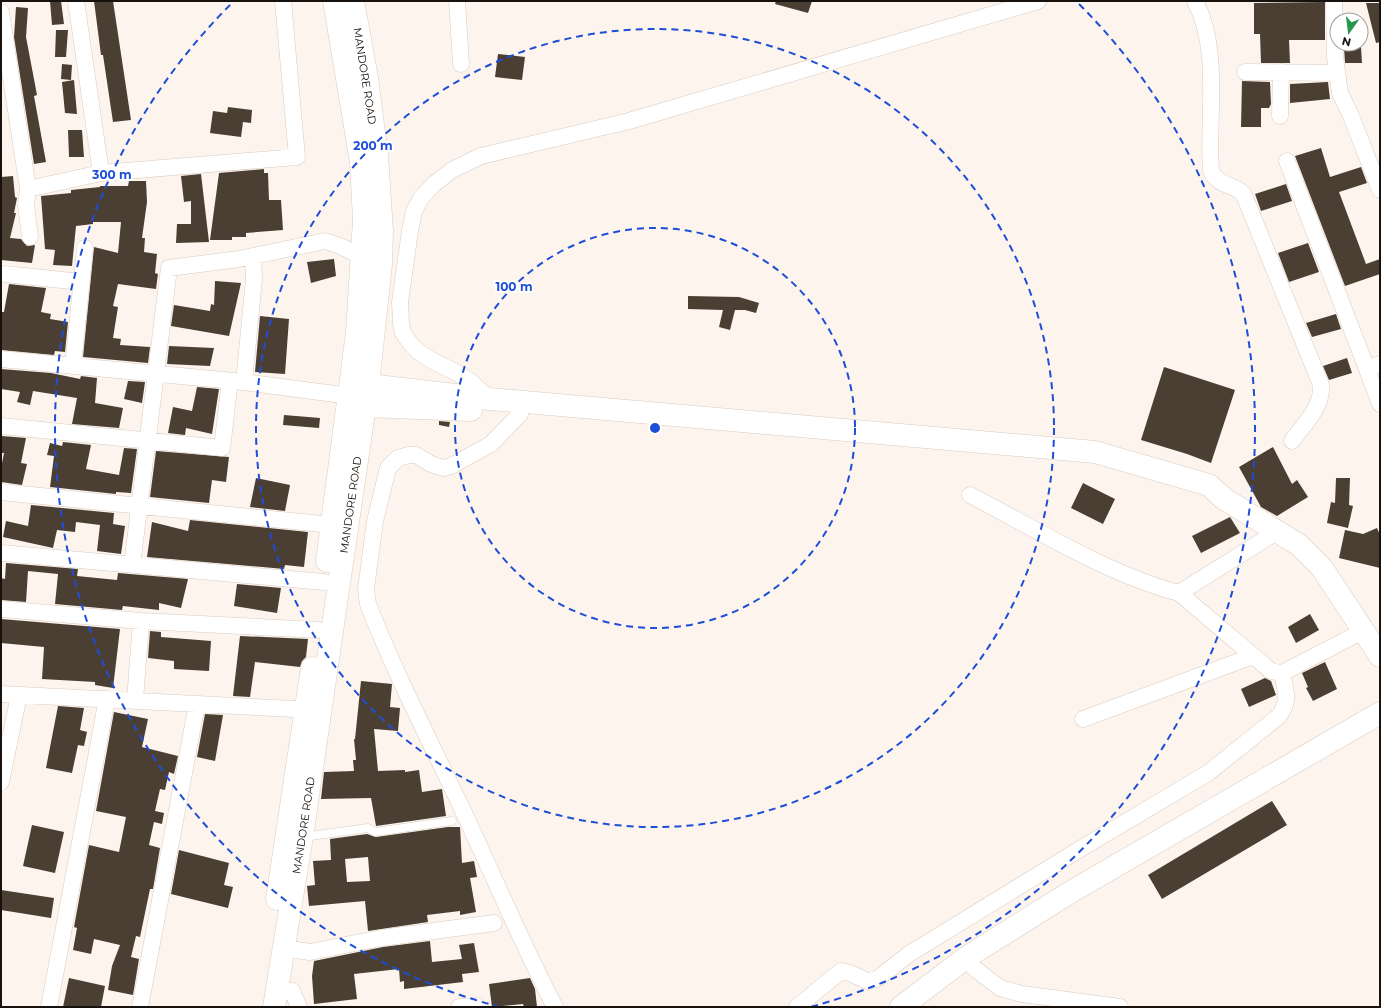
<svg xmlns="http://www.w3.org/2000/svg" width="1381" height="1008" font-family="Montserrat,sans-serif">
  <style>
    .building { fill: #4b3f34; fill-rule: evenodd }
    .lines { fill: none; stroke-linecap: round; stroke-linejoin: round }
    .lane-casing { stroke: #dacbbf; stroke-width: 9 }
    .street-casing { stroke: #dacbbf; stroke-width: 17 }
    .secondary-casing { stroke: #dacbbf; stroke-width: 23 }
    .highway-casing { stroke: #dacbbf; stroke-width: 23 }
    .lane { stroke: #fff; stroke-width: 8 }
    .street { stroke: #fff; stroke-width: 16 }
    .secondary { stroke: #fff; stroke-width: 22 }
    .highway { stroke: #fff; stroke-width: 22 }
    .ring { fill: none; stroke: #1d4ed8; stroke-width: 2; stroke-dasharray: 7 5 }
    .labels { text-anchor: middle; dominant-baseline: central; stroke-width: 4; stroke-linejoin: round; paint-order: stroke }
    .street-label { font-size: 11px; fill: #17120d; stroke: #fff }
    .centre { fill: #1d4ed8; stroke: #fff; stroke-width: 2 }
    .ring-label { font-size: 12px; text-anchor: middle; font-weight: bold; fill: #1d4ed8; stroke: #fff; stroke-width: 4; stroke-linejoin: round; paint-order: stroke }
  </style>
  <rect width="100%" height="100%" fill="#fdf4ed"/>
  <path class="building" d="M50,1H61L64,24L52,25Z
    M94,1H113L131,120L113,122L103,55H101Z
    M776,1H812L808,13L775,4Z
    M1325,2V40H1289L1290,63H1261L1260,34H1254V3Z
    M1366,3H1380V42L1376,43Z
    M16,7L28,8L26,37L37,95L34,96L46,162L34,164L14,37Z
    M56,30H68L66,57H55Z
    M1344,47H1361L1362,63H1345Z
    M498,54L525,57L522,80L495,77Z
    M62,64L72,65L71,80L61,79Z
    M74,80L77,114L65,113L62,82Z
    M1242,81L1270,82L1271,104L1269,108H1261V127H1241Z
    M1328,82L1330,99L1290,103V84Z
    M228,107L252,110L251,123L243,122L241,137L210,133L213,111L227,113Z
    M68,130H82L84,157H69Z
    M1321,148L1330,177L1361,167L1367,183L1339,192L1366,264L1380,259V274L1345,286L1295,156Z
    M264,169V173H268L269,200H281L283,230L246,233V237H232V240H210L219,173Z
    M201,174L209,242L176,243L177,224H191V201L184,202L181,176Z
    M13,176L15,197L17,198L14,213H16L10,238L21,239L27,246L35,245L32,263L1,260V177Z
    M129,181H146L147,202L142,238H145L144,252L157,254L155,273L158,274L156,289L118,284L113,306L118,307L113,338L121,339L120,345L150,347L148,363L83,357L94,247L118,253L121,222H93V224L76,226L72,266L53,265L55,250L45,249L41,196L71,193V190L100,187V186H128Z
    M1286,184L1292,201L1261,211L1255,194Z
    M1308,243L1319,272L1289,282L1278,253Z
    M334,259L336,276L311,283L307,262Z
    M215,281L241,283L229,336L171,326L174,305L210,311L211,304L214,305Z
    M9,284L46,288L41,312L51,314L50,319L68,322L65,352L55,351L54,355L1,350V312H4Z
    M688,296L739,297L759,303L756,313L745,310H735L730,330L719,327L723,310L688,309Z
    M1336,314L1341,329L1312,337L1306,323Z
    M260,316L289,319L285,374L255,372Z
    M169,346L214,348L210,366L167,364Z
    M1347,358L1352,373L1329,380L1323,366Z
    M1164,367L1235,390L1211,463L1187,454L1141,440Z
    M1,369L51,373L80,379L81,376L97,378L95,403L123,408L119,428L72,424L77,398L33,391L30,405L17,402L20,392L1,389Z
    M128,381L145,382L142,403L124,399Z
    M197,387L219,389L212,434L186,428L185,435L168,433L173,407L192,411Z
    M284,415L320,418L319,428L283,425Z
    M439,421L450,422L449,427L439,425Z
    M2,436L26,438L21,463L27,464L22,485L1,482V468L4,453H1Z
    M63,442L91,445L86,469L119,475L124,448L137,449L131,493L116,492V494L50,487L54,456L47,455L50,443L62,446Z
    M1273,447L1292,484L1297,480L1308,497L1277,516L1261,507L1239,467Z
    M156,451L229,457L226,482L212,480L209,503L150,497Z
    M256,478L290,485L285,511L250,507Z
    M1336,478H1350L1349,505L1353,506L1348,528L1327,523L1331,502L1335,503Z
    M1083,483L1115,499L1103,524L1071,508Z
    M31,505L114,513L113,524L125,526L121,554L97,551L100,525L76,522L75,532L57,530L53,548L3,537L6,521L28,526Z
    M1230,517L1240,533L1201,553L1192,536Z
    M190,520L308,532L304,567L285,565L284,569L147,557L152,522L188,531Z
    M1377,528L1380,535V568L1339,558L1345,530L1363,534Z
    M6,563L78,569L77,576L117,580L118,573L188,579L181,608L159,603V610L123,606L122,610L55,604L58,574L28,571L26,602L1,600V578L5,579Z
    M237,584L281,588L277,613L234,606Z
    M1310,614L1319,630L1296,643L1288,627Z
    M1,619L120,629L113,688L95,685V682L42,679L44,647L1,643Z
    M150,631L161,632V637L211,641L209,671L174,669V661L148,658Z
    M240,636L308,639L306,657L302,661L300,667L255,662L250,697L233,696Z
    M1325,662L1337,689L1313,701L1306,688L1308,687L1302,673Z
    M1265,678L1271,681L1276,695L1249,707L1241,689Z
    M361,681L392,684L390,707L400,708L398,731L374,729L378,771L405,770V772L419,770L422,792L442,789L446,816L376,826L371,798L321,799L324,772L354,771L353,760H356L354,739H355Z
    M58,706L84,708L80,730L87,732L84,746L78,745L72,773L46,768Z
    M114,712L148,719L142,747L178,756L174,774L169,772L165,790L160,789L155,811L164,813L162,824L154,822L149,845L160,848L153,889H150L140,937L136,936L131,957L139,959L133,995L108,990L112,966L120,945L94,939L91,954L73,950L77,928L74,927L89,845L119,852L126,817L96,811Z
    M205,714L223,715L215,761L197,757Z
    M1272,801L1287,825L1162,899L1148,875Z
    M32,825L64,832L55,873L23,866Z
    M448,827H460L462,863L474,861L477,877L470,878L476,912L460,915V911L427,915L428,922L368,931L365,901L309,906L307,886L315,885L313,861L331,860L330,839L367,834L376,837ZM368,857L370,881L347,882L345,859Z
    M179,850L229,863L224,885L233,887L228,908L171,894Z
    M1,890L54,898L51,918L1,910Z
    M430,941L432,962L462,959L459,945L474,943L479,972L462,974L463,982L404,989V981L400,982L399,969L354,974L357,999L314,1004L312,976L314,961L383,947Z
    M69,978L105,986L101,1007H63Z
    M530,978L535,989L537,1007H524L523,1004L492,1007L489,984Z"/>
  <g class="lines">
    <g class="lane-casing">
      <path id="lane" d="M303,837L368,828L375,832L452,821"/>
    </g>
    <g class="street-casing">
      <path id="street" d="M76,1L101,173L297,157L283,1
        M457,1L461,64
        M1195,1C1221,50 1207,117 1211,171C1219,188 1235,183 1244,195L1321,385C1323,407 1304,424 1292,441
        M1334,1L1335,57L1340,93L1351,116L1380,190
        M1,12L28,189L101,173
        M1245,72L1336,73
        M1280,116L1281,72
        M1287,161L1367,369L1380,364
        M28,189L26,205L30,237
        M5,274L81,282
        M1,359L244,382L350,396
        M73,366L85,248
        M1367,369L1380,404
        M244,382L254,279L253,256
        M490,399L471,382L459,374L431,360L419,352L410,343L403,333L401,323L400,302L410,231L414,211L421,198L434,184L452,170L481,156L629,121L1038,1
        M520,414L491,444L451,466L443,468L431,464L416,455H409L398,458L388,468L375,521L366,589L368,604C396,676 432,745 465,815C495,879 522,944 555,1007
        M1,426L222,448L230,381
        M1,492L332,525
        M970,495C1036,529 1107,574 1179,593L1278,531
        M1,553L324,582
        M132,565L169,268L239,259L325,241L340,246L363,257
        M1179,593L1271,671L1282,673L1363,631
        M1,609L141,621L318,630
        M1,694L315,710
        M135,700L141,621
        M1083,719L1253,656
        M1,782L19,695
        M283,948L310,952L381,938L494,923
        M974,968L1000,988L1022,994L1120,1007
        M276,993L292,991L299,1007
        M49,1007L107,699
        M140,1007L197,704
        M459,1007L477,1006
        M797,1007L841,971L850,973L867,981L877,979L909,954L1080,849L1208,773L1279,716C1291,700 1285,691 1282,673"/>
    </g>
    <g class="secondary-casing">
      <path id="secondary" d="M368,385L490,399L1095,452L1209,485L1223,498L1299,545L1322,568L1380,656
        M365,406L471,410"/>
    </g>
    <g class="highway-casing">
      <g id="highway">
        <path d="M327,561L357,333L364,220L361,162L334,1"/>
        <path d="M277,899L312,668"/>
        <path id="s1" d="M274,1007L302,837L368,385L381,264L382,231L377,156L367,78L353,1"/>
        <path d="M901,1007L967,957L1074,890L1380,713"/>
      </g>
    </g>
    <use href="#lane" class="lane"/>
    <use href="#street" class="street"/>
    <use href="#secondary" class="secondary"/>
    <use href="#highway" class="highway"/>
  </g>
  <g class="ring">
    <circle cx="655" cy="428" r="200"/>
    <circle cx="655" cy="428" r="399"/>
    <path d="M500 1007A599 599 0 0 1 231 4M1079 4A599 599 0 0 1 810 1007"/>
  </g>
  <g class="labels">
    <g class="street-label">
      <text transform="translate(365 76) rotate(81)">MANDORE ROAD</text>
      <text stroke="none"><textPath href="#s1" startOffset="508">MANDORE ROAD</textPath></text>
      <text stroke="none"><textPath href="#s1" startOffset="184">MANDORE ROAD</textPath></text>
    </g>
  </g>
  <circle cx="655" cy="428" r="6" class="centre"/>
  <g class="ring-label">
    <text x="373" y="150">200 m</text>
    <text x="112" y="179">300 m</text>
    <text x="514" y="291">100 m</text>
  </g>
  <rect width="1381" height="1008" fill="none" stroke="#17120d" stroke-width="4"/>
  <g transform="translate(1349 32) rotate(194)"><circle r="19" fill="#ffffff" stroke="#a2a09e"/>
  <path d="M0-3L7 15L0 10L-7 15Z" fill="#29964f"/>
  <text y="-6" font-size="11" font-weight="bold" text-anchor="middle" fill="#17120d">N</text>
  </g>
</svg>
